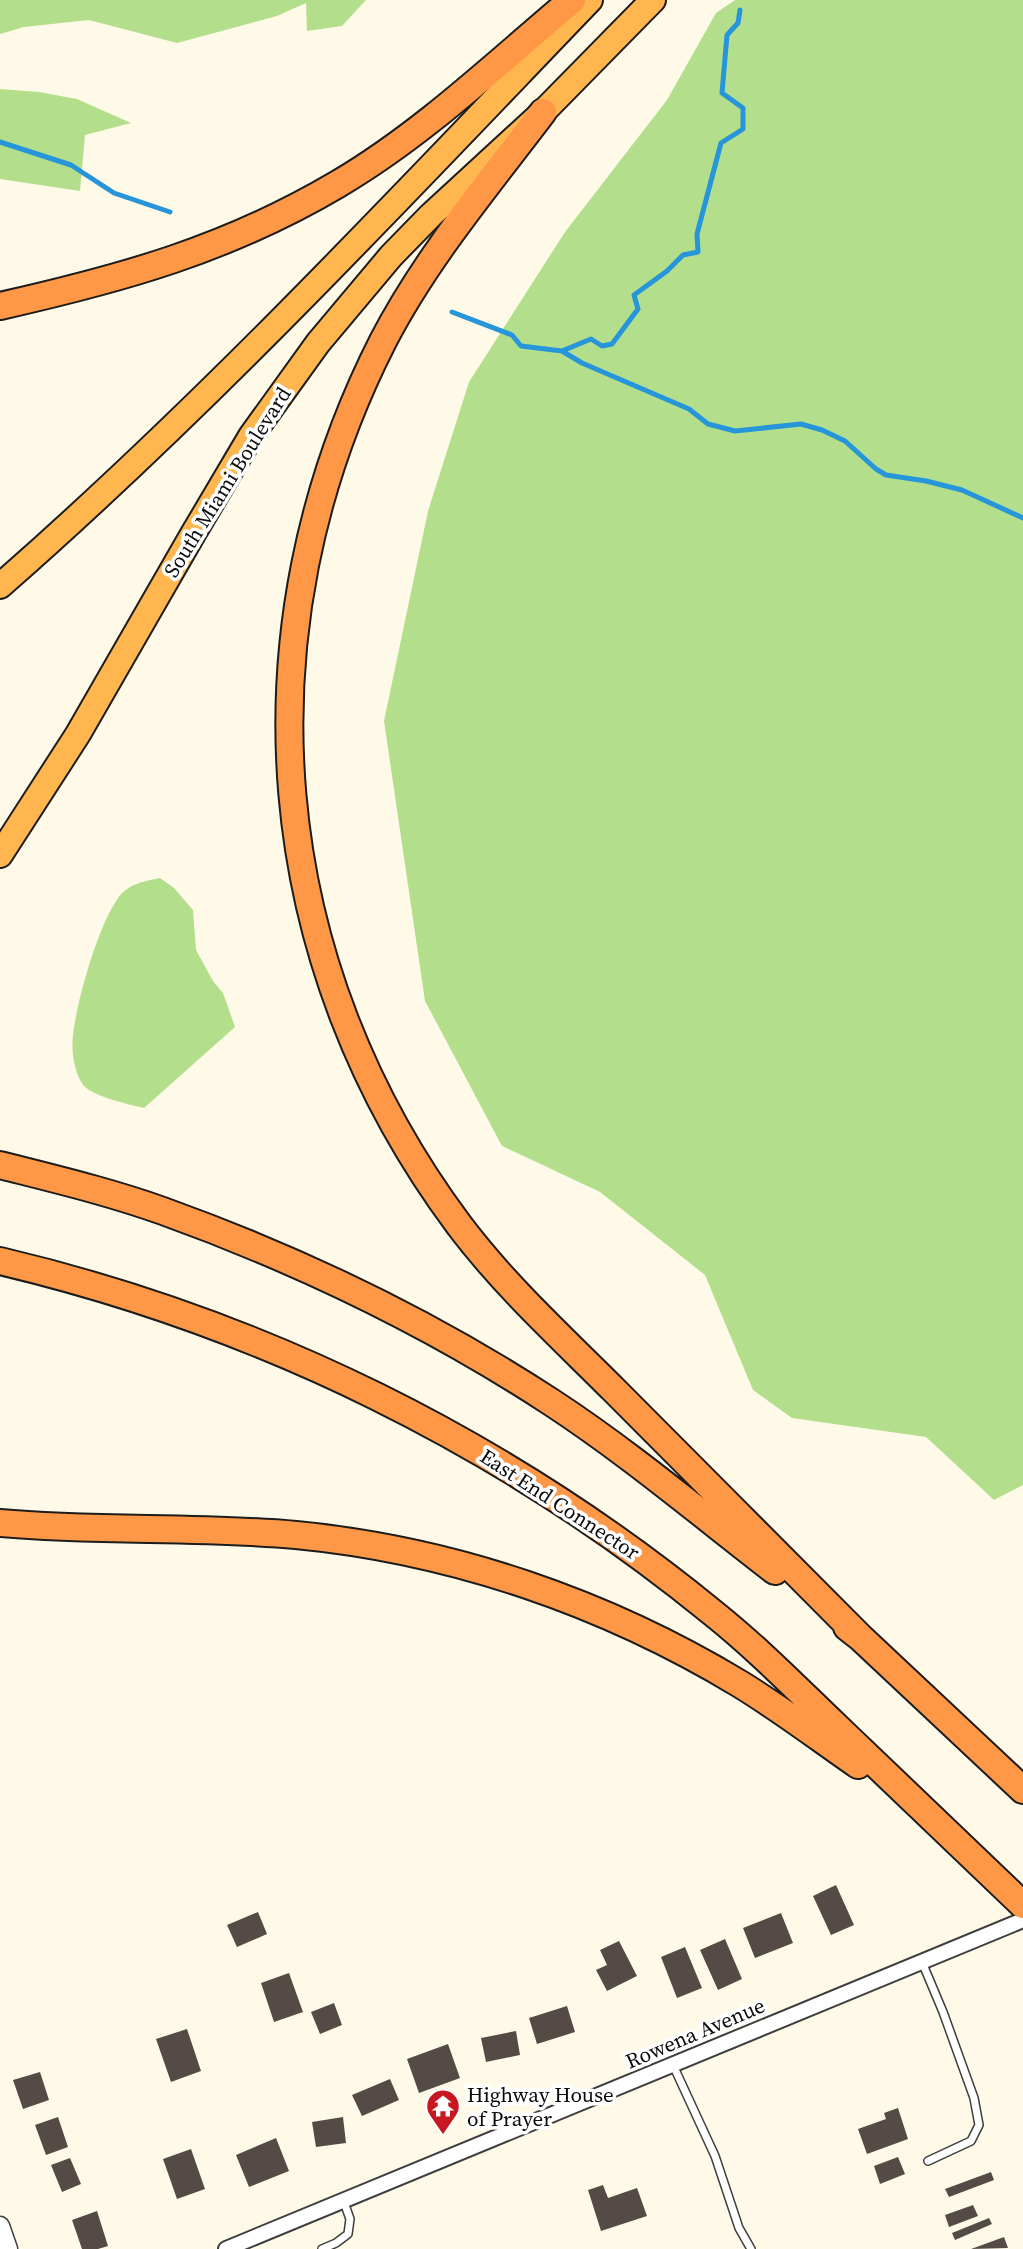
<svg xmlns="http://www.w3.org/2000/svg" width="1023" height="2249" font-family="'Source Serif 4',serif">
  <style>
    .forest { fill: #b3df8c }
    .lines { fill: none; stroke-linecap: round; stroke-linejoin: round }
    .stream { stroke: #2795da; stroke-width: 5 }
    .building { fill: #544b46 }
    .service-casing { stroke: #3e3e3e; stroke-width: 10 }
    .minor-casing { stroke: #3e3e3e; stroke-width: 18 }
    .tertiary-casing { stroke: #3e3e3e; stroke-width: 21 }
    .trunk-casing { stroke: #1c1c1c; stroke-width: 28 }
    .motorway-casing { stroke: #1c1c1c; stroke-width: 30 }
    .service { stroke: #fff; stroke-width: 7 }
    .minor { stroke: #fff; stroke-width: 14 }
    .tertiary { stroke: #fff; stroke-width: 18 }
    .trunk { stroke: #ffb64f; stroke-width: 24 }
    .motorway { stroke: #ff9846; stroke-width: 26 }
    .labels { text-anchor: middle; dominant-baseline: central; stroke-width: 7; stroke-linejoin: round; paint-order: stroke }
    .street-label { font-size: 21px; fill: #0b0b0b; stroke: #fff }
    .poi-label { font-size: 21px; fill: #0b0b0b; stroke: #fff; text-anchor: start }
  </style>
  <rect width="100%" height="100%" fill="#fffae8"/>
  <path class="forest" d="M0,0H366L342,26L307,31L306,3L277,16L177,43L89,20L24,27L0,34Z
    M735,0H1023V1485L994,1500L926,1437L792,1418L753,1390L705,1275L600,1192L502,1146L425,1001L384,721L428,511L469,382L565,232L667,100L716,13Z
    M0,89L39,92L77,99L131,123L85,135L80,191L0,179Z
    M160,878L174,888L193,910L196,950L213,981L223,993L235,1027L144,1108C130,1105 93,1096 84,1086C74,1074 71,1050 73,1035C77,1000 98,926 118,898C128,884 144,881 160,878Z"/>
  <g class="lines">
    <path class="stream" d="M0,142L71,165L114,193L170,212
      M452,312L512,335L521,346L562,351L582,363L689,409L708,424L735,431L801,424L822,430L845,441L876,469L886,475L926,481L962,490L1023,518
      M562,351L591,339L602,346L612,344L638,309L634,295L667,271L683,255L698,252L697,234L721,143L743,129V108L722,93L727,35L738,23L740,10"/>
  </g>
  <path class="building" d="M836,1885L854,1925L831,1935L813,1896Z
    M258,1912L267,1934L237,1947L227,1925Z
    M781,1913L793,1943L755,1958L743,1928Z
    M725,1939L742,1979L718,1990L700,1950Z
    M619,1941L637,1976L607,1991L596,1970L607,1965L600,1950Z
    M685,1947L702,1988L677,1998L661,1957Z
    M289,1973L303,2012L274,2022L261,1983Z
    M334,2003L342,2025L320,2034L311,2012Z
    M567,2006L575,2032L537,2044L529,2018Z
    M187,2029L201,2071L171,2082L156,2039Z
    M516,2031L520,2055L486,2062L481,2038Z
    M448,2044L460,2078L419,2093L407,2059Z
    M40,2072L49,2100L23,2109L13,2080Z
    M390,2079L399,2100L362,2116L352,2095Z
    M898,2108L908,2139L867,2154L858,2129L886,2119L884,2113Z
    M58,2117L68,2147L46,2155L35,2125Z
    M343,2117L346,2143L316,2147L312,2122Z
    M276,2138L289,2171L249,2187L236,2155Z
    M191,2149L205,2189L177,2199L163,2159Z
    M898,2157L905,2174L880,2184L874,2166Z
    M70,2158L81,2184L62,2192L51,2165Z
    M991,2172L994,2180L949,2197L945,2189Z
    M603,2185L608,2198L637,2188L647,2216L601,2231L588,2190Z
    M973,2205L978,2216L949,2227L945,2215Z
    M97,2211L108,2246L98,2249H82L72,2220Z
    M989,2218L992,2224L955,2240L952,2233Z
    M1004,2237L1008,2248L971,2249Z"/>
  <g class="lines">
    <g class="service-casing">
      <path id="service" d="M922,1962L943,2012L974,2098L979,2125L971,2141L928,2161
        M673,2065L715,2156L739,2228L751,2249
        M322,2249L336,2243L348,2234L350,2219L344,2202"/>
    </g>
    <g class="minor-casing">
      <path id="minor" d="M226,2249L1023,1920"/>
    </g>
    <g class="tertiary-casing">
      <path id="tertiary" d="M0,2226L8,2249"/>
    </g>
    <g class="trunk-casing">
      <path id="trunk" d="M0,586C209,403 398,200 590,0
        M0,855L78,734L193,534L251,436L318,343L391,256L431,215L543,112L653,0"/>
    </g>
    <g class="motorway-casing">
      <path id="motorway" d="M543,112C487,186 426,258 383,341C235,632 264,964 459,1225C505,1286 560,1336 613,1389C696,1472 778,1555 861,1638
        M0,306C124,278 228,249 338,184C423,134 497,63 572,0
        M0,1165C55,1179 110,1192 163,1211C299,1260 430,1323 551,1402C629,1453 701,1514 775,1571
        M0,1261C262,1323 505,1443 713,1613C758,1649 798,1690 840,1730C901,1789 962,1847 1023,1905
        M0,1523C99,1532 198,1526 296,1535C453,1550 606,1603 740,1684C781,1709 819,1738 858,1765
        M847,1627L861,1638L1023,1790"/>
    </g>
    <use href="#service" class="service"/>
    <use href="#minor" class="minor"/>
    <use href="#tertiary" class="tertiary"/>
    <use href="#trunk" class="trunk"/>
    <use href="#motorway" class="motorway"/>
  </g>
  <defs>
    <g id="temple-pin" transform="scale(1.75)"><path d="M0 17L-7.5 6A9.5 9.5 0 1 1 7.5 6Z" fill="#c71721" stroke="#fff"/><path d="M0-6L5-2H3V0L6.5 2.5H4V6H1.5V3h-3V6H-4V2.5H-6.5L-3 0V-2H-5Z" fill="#fff"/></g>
  </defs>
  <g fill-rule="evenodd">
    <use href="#temple-pin" x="443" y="2106"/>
  </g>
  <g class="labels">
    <g class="street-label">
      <text transform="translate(227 482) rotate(-58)">South Miami Boulevard</text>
      <text transform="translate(560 1504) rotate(33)">East End Connector</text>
      <text transform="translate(695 2033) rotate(-23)">Rowena Avenue</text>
    </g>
    <g class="poi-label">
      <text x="467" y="2094">Highway House<tspan x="467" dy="24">of Prayer</tspan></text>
    </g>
  </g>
</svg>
